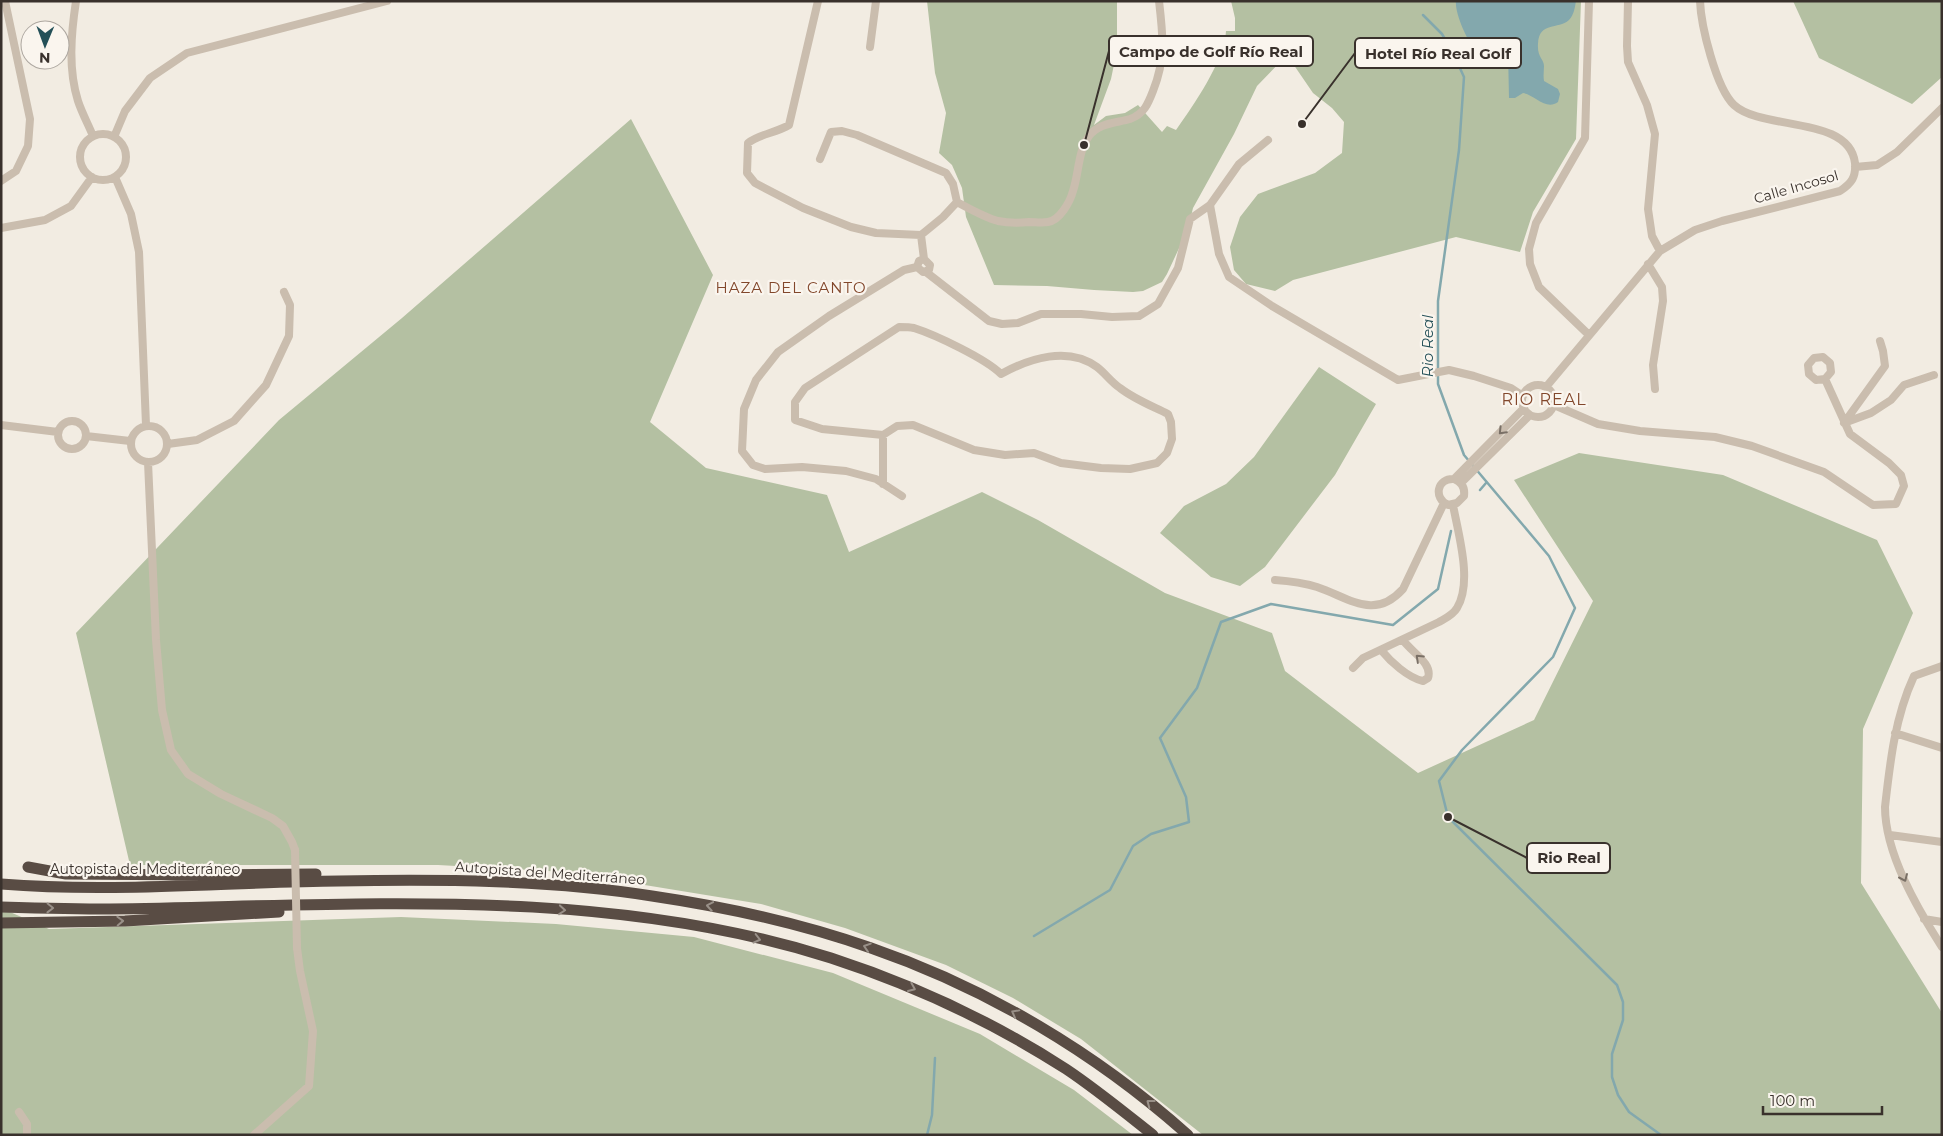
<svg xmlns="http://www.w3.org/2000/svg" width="1943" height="1136" font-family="Montserrat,sans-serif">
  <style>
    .green { fill: #b4c0a2 }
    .water { fill: #83a8ad }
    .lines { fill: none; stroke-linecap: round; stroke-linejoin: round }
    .stream { stroke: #83a8ad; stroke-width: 2.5 }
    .minor { stroke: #cabdae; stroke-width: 8 }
    .highway { stroke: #594c44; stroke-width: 11 }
    .minor-bridge { stroke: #cabdae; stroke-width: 8 }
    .oneway { stroke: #7a7066 }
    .oneway2 { stroke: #999088 }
    .labels { text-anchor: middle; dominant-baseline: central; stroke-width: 4.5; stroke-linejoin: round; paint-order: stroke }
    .street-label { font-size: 14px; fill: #39312c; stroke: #faf5ee }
    .neighbourhood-label { font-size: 15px; letter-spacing: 1px; fill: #82472b; stroke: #faf5ee }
    .water-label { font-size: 15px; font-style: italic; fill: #245058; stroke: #faf5ee }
    .quarter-label { font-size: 16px; letter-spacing: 1px; fill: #82472b; stroke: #faf5ee }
    .leader { fill: none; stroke: #39312c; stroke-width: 2 }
    .callout-dot { fill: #39312c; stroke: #faf5ee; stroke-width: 2 }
    .callout { fill: #faf5ee; stroke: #39312c; stroke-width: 2 }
    .callout-label { font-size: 15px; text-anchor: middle; font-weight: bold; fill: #39312c }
  </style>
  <rect width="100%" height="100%" fill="#f2ece2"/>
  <path class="green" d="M927,1H1117V50L1111,79L1094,125L1106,116L1125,113L1138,105L1162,132L1167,126L1176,130C1193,106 1225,60 1226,31H1235V18L1231,1H1581L1576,139L1533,212L1520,252L1456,237L1293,280L1275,291L1246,284L1234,270L1230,247L1240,217L1258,194L1315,173L1342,153L1344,122L1332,108L1313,93L1287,55L1257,86L1234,134L1193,208L1188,229L1167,274L1162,282L1143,291L1133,292L1094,290L1047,286L994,285L966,217L962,188L952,165L939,153L946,113L935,73Z
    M1793,1H1942V77L1912,104L1819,58Z
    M631,119L713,275L650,422L706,468L827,495L849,552L982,492L1038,520L1165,593L1272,633L1285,671L1418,773L1534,720L1593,601L1514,480L1579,453L1723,475L1877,540L1913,613L1863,729L1861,883L1942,1013V1135H1203L1081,1039L1013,998L946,965L845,928L761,904L565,872L438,865H130L76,633L279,420L402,318Z
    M1319,367L1376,404L1335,475L1265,567L1240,586L1211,577L1160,533L1184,506L1226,484L1254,457Z
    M1,912H10L49,929L401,917L556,924L694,937L833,973L980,1034L1074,1090L1133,1135H1Z"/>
  <path class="water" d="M1456,1H1576C1575,7 1574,15 1569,20C1558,30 1539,21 1538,44C1537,57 1544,59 1544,66C1544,71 1543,75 1544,81L1558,89L1560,94L1558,102C1546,111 1535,95 1523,93L1515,98H1509L1508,51L1505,48H1498L1491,58C1475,63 1454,15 1456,1Z"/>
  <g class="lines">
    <path class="stream" d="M1423,15L1442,34L1453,53L1464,77L1459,150L1438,301V384L1464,455L1549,556L1575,608L1553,657L1462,750L1439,781L1448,817L1617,985L1623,1002V1020L1612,1054V1077L1618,1095L1629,1112L1661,1135
      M1480,490L1486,483
      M1034,936L1110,890L1133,846L1151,834L1189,822L1186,797L1160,738L1197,688L1221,622L1271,604L1393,625L1438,589L1451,531
      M927,1135L932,1115L935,1058"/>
    <path class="minor" d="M76,1C71,34 68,69 78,101C82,113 88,124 93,136
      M818,1L789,125C776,133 759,134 748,143L747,173L755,183L803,208L851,227L876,233L921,235L943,217L957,202
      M1589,1L1585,138L1536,223L1529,249L1530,264L1539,287L1589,335
      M1628,1L1627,46L1628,62L1647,105L1655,134L1648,209L1652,236L1660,251
      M870,47L876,1
      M80 157a23 23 0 1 1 46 0a23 23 0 1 1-46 0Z
      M114,137L125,111L150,78L187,53L387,1
      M820,159L831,132L842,131L857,135L946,173L953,184L957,202C970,209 984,217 998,221C1008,223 1019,223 1029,222C1035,222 1042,223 1048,222C1060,220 1070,202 1073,191C1079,173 1078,151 1089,136C1098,123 1116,123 1130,119C1144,114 1148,104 1153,91C1166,59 1163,35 1159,1
      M1855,167L1877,165L1897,152L1942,108
      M115,177L131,214L139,252L146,425
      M1,181L16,171L28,146L30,119L5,1
      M1210,205L1219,254L1229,277L1272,306L1398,380L1449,370L1474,376L1511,388L1523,396
      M1,228L45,220L71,206L92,177
      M921,235L924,259L930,265L929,270L923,272L917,267L919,261L924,259
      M1648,264L1662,287L1663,301L1653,365L1655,389
      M926,272L989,321L1002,324L1018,323L1041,314H1081L1112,317L1139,316L1158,304L1178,268L1190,219L1210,205L1239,164L1268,140
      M899,327C904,327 910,327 914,328C936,335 986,359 1001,374C1030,358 1068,346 1097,367C1105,373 1111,382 1120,388C1134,399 1152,406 1168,414L1171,422L1172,439L1167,453L1157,463L1130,469L1101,468L1061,463L1034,453L1005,455L974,450L913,425L897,426L883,435L822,429L795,420V402L805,388Z
      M1880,341L1883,351L1885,366L1844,423L1871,413L1891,400L1904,385L1934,375
      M1522 401a16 16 0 1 1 32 0a16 16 0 1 1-32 0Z
      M1546,387L1660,251L1695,230L1722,221L1840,191C1852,183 1856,177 1855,163C1849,115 1762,131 1734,105C1716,88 1701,26 1700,1
      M1554,405L1598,424L1640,431L1715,437L1752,446L1824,472L1873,505L1896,504L1904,486L1901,475L1889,463L1850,434L1825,379L1816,380L1809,374L1808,365L1814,358L1823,357L1830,363L1831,372L1825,379
      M58 435a14 14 0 1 1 28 0a14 14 0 1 1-28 0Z
      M1,425L58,432
      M131 444a18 18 0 1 1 36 0a18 18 0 1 1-36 0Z
      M883,435V484
      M86,436L130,441
      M168,444L197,440L234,421L266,385L289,336L290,305L284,292
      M148,462L156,640L162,710L171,750L188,774L221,794L272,818L283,826L292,842L295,850
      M1454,479C1462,482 1465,488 1464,496L1457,503L1448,505C1433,498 1437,478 1454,479L1524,408
      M1461,483L1530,415
      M902,496L876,479L846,471L802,467L765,469L753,465L742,451L744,409L756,380L778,352L829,316L904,270L917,267
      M1275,580C1289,581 1304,583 1317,587C1350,598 1374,621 1403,589L1444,503
      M1381,650C1390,661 1408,678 1423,681L1428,678C1433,663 1411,652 1403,640
      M1942,666L1914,676C1895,717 1890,762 1885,807C1885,853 1917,908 1942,947
      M1353,668L1363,658L1439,622C1446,618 1453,615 1457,608C1473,582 1458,533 1453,505
      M1895,733L1942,748
      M1890,835L1942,842
      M1924,919L1942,922
      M19,1112L27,1124V1135
      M254,1135L309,1086L313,1031L300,971L297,948"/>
    <path class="highway" d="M28,867L66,874L203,875L316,874
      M1,884C114,893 227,882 339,881C441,879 552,880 652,896C726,907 800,923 871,948C987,988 1096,1053 1188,1135
      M1,907C37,908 74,909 110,909C350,906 598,884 831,958C914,985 993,1022 1066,1069C1096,1089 1124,1112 1153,1135
      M1,923L125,921L279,912"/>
    <path class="minor-bridge" d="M295,850L297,948"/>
  </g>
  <defs><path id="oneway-chevron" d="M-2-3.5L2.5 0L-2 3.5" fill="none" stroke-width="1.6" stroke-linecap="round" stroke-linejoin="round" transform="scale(1.25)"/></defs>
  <g class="oneway">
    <use href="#oneway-chevron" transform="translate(1502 431) rotate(134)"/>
    <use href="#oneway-chevron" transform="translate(1419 658) rotate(-137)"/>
    <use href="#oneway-chevron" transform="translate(1904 878) rotate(66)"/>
  </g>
  <g class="oneway2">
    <use href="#oneway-chevron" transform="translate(710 906) rotate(-170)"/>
    <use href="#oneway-chevron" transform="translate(50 908) rotate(1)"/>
    <use href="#oneway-chevron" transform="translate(562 910) rotate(5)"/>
    <use href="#oneway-chevron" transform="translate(120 921) rotate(-2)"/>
    <use href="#oneway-chevron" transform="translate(757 939) rotate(14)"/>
    <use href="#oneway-chevron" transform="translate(867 947) rotate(-162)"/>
    <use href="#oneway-chevron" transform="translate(912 988) rotate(23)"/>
    <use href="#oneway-chevron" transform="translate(1015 1013) rotate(-151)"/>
    <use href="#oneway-chevron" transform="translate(1150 1103) rotate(-143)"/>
  </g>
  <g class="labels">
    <g class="street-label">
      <text transform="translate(1796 187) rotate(-16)">Calle Incosol</text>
      <text x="145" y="869">Autopista del Mediterráneo</text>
      <text transform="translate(550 873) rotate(4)">Autopista del Mediterráneo</text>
    </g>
    <g class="neighbourhood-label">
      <text x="791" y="287">HAZA DEL CANTO</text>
    </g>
    <g class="water-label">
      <text transform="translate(1427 346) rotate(-90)">Rio Real</text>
    </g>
    <g class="quarter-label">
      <text x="1544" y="399">RIO REAL</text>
    </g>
  </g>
  <path class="leader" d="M1084 145L1109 51M1302 124L1355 53M1448 817L1527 858"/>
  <g class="callout-dot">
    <circle cx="1084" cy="145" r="5"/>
    <circle cx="1302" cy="124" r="5"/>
    <circle cx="1448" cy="817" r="5"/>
  </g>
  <g class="callout">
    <rect x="1109" y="36" width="204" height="30" rx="5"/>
    <rect x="1355" y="38" width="166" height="30" rx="5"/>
    <rect x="1527" y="843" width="83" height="30" rx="5"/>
  </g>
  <g class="callout-label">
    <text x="1211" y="57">Campo de Golf Río Real</text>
    <text x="1438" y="59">Hotel Río Real Golf</text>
    <text x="1569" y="863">Rio Real</text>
  </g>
  <rect width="1943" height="1136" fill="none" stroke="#39312c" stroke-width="5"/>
  <g transform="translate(45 45) rotate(181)"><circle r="24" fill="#faf5ee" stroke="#ada7a0"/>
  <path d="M0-4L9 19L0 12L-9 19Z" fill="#245058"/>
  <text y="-8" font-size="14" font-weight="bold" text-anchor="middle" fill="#39312c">N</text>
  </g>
  <path d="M1763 1106v8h119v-8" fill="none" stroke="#39312c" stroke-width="2.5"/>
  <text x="1770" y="1106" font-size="15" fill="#39312c" stroke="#faf5ee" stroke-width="4" paint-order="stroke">100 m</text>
</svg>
